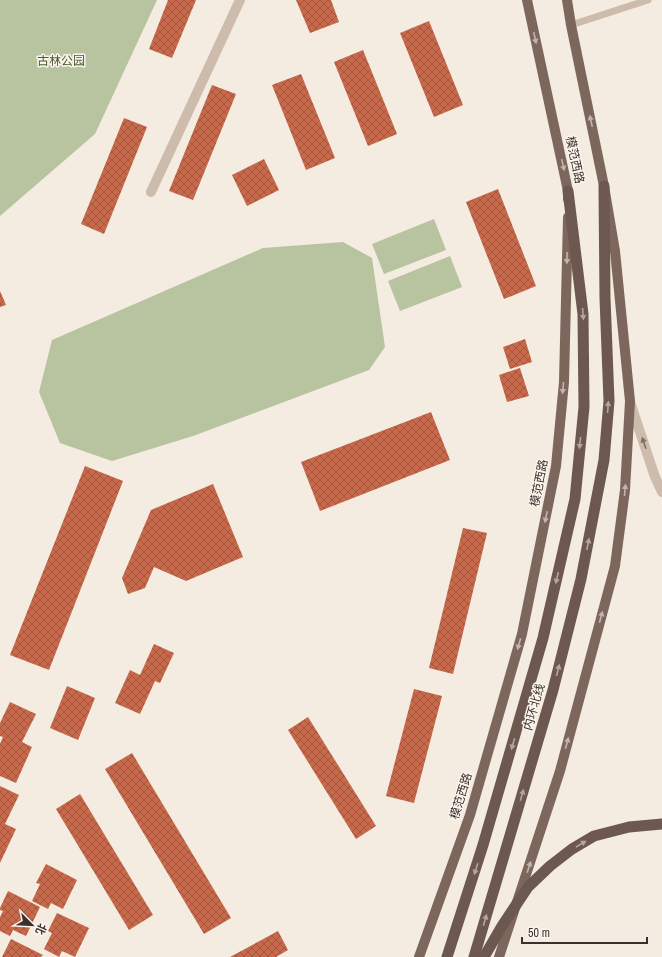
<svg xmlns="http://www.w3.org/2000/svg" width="662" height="957" font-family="'Archivo Narrow','Noto Sans SC',sans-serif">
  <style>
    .green { fill: #b8c4a0 }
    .building { fill: url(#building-cross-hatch) }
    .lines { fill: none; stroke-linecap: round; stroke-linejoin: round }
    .service { stroke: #cdbbac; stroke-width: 7 }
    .minor { stroke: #cdbbac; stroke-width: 10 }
    .primary { stroke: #7d675c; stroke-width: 10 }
    .trunk { stroke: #6c584f; stroke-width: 11 }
    .trunk-bridge { stroke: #6c584f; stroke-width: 11 }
    .oneway { fill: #c2b5ac }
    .oneway2 { fill: #b4a69e }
    .oneway3 { fill: #7d6f65 }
    .labels { text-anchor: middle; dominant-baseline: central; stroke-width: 3; stroke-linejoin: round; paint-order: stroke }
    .park-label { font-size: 12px; fill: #4a5a2e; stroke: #fbf5ee }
    .street-label { font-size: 12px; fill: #3b302b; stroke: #fbf5ee }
  </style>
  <defs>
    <pattern id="building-cross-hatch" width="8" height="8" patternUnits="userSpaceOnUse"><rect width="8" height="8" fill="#c8694b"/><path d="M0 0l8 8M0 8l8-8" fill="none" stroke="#a4573f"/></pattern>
  </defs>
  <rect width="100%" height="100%" fill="#f4ebe1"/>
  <path class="green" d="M0,0H157L95,134L0,216Z
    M434,219L446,250L384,274L372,244Z
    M343,242L372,258L385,347L369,370L193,436L112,461L60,443L39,392L52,340L263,248Z
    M450,256L462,287L400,311L388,281Z"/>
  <path class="building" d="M168,0H196L172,58L149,49Z
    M296,0H331L339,22L310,33Z
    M429,21L463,105L434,117L400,33Z
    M363,50L397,134L368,146L334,62Z
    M301,74L335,158L306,170L272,85Z
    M212,85L236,94L193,200L169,191Z
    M124,118L147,127L104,234L81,224Z
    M264,159L279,190L247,206L232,175Z
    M498,189L536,286L504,299L466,202Z
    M0,291L6,305L0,307Z
    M525,339L532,362L510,369L503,347Z
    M520,368L529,396L507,402L499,375Z
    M431,412L450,460L320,511L301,462Z
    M85,466L123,481L49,670L10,655Z
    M213,484L243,557L186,581L154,567L145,588L128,594L122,578L151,510Z
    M463,528L487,533L453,674L429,668Z
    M154,644L174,653L160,683L155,681L140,714L115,703L130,670L140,675Z
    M67,686L95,698L78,740L50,728Z
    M414,689L442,696L414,803L386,796Z
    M10,702L36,714L22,742L32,747L16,783L0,776V744L3,737L0,736V723Z
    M308,717L376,826L356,839L288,730Z
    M132,753L231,918L204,934L105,769Z
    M0,786L19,795L5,824L16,829L0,863Z
    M80,794L153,915L129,930L56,809Z
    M46,864L77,880L63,909L51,903L48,909L32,901L40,884L36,883Z
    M8,891L40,907L26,936L13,930L10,936L0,931V917L3,911L0,910V908Z
    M57,913L89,928L75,957L62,951L59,957L44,949L52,933L48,931Z
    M278,931L288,950L276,957H230Z
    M11,939L43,955L41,957H2Z"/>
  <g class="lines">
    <path class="service" d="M571,25L648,0"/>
    <path class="minor" d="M151,192L240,0
      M630,402L655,477L662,492"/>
    <path class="primary" d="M527,0L568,191V199
      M419,957L470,815L522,634L556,466L564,382L568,217
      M499,957L560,771L615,566L625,490L630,401L615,251L604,186L571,25L567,0"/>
    <path class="trunk" d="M447,957L483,845L543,638L575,499L584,407L583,314L568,191
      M474,957L553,690L581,579L604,460L609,401L605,298L604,186"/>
    <path class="trunk-bridge" d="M484,957L502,926L528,887L550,866L572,849L594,836L629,827L662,824"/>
  </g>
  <defs><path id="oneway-solid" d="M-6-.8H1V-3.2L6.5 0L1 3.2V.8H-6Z"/></defs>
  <g class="oneway">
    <use href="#oneway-solid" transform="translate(535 38) rotate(78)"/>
    <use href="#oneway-solid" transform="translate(591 121) rotate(-102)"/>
    <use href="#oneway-solid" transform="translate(563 165) rotate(78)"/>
    <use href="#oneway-solid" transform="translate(567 258) rotate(91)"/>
    <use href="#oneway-solid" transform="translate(563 388) rotate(95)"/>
    <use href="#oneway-solid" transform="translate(625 490) rotate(-85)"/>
    <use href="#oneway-solid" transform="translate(546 517) rotate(102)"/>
    <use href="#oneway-solid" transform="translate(601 617) rotate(-75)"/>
    <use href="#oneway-solid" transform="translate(519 644) rotate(106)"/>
    <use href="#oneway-solid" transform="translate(567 743) rotate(-75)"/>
    <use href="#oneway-solid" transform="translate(529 867) rotate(-72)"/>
  </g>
  <g class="oneway2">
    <use href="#oneway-solid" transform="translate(583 314) rotate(86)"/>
    <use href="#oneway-solid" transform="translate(608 407) rotate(-86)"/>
    <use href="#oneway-solid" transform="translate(580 443) rotate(96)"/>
    <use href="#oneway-solid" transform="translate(588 544) rotate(-79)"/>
    <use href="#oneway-solid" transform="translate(557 578) rotate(103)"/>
    <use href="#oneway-solid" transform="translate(558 670) rotate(-76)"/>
    <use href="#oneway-solid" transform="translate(513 744) rotate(106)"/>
    <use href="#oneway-solid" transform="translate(522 795) rotate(-74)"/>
    <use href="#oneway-solid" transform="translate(581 844) rotate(-31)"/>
    <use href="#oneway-solid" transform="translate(476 869) rotate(108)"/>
    <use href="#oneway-solid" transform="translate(485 920) rotate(-74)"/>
  </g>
  <use class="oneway3" href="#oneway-solid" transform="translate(644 443) rotate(-109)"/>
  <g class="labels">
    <g class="park-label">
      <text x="61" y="61">古林公园</text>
    </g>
    <g class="street-label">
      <text transform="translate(575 160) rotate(78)">模范西路</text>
      <text transform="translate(539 483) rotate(-79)">模范西路</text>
      <text transform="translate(534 707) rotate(-74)">内环北线</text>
      <text transform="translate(461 796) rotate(-73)">模范西路</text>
    </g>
  </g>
  <g transform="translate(32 925) rotate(114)" stroke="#fbf5ee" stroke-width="3" paint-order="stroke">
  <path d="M0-3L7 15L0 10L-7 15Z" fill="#3b302b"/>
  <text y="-6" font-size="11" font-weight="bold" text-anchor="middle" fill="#3b302b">北</text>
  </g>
  <path d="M522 937v6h125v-6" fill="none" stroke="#3b302b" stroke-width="2"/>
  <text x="528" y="937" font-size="12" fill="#3b302b" stroke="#fbf5ee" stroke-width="3" paint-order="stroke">50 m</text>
</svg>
